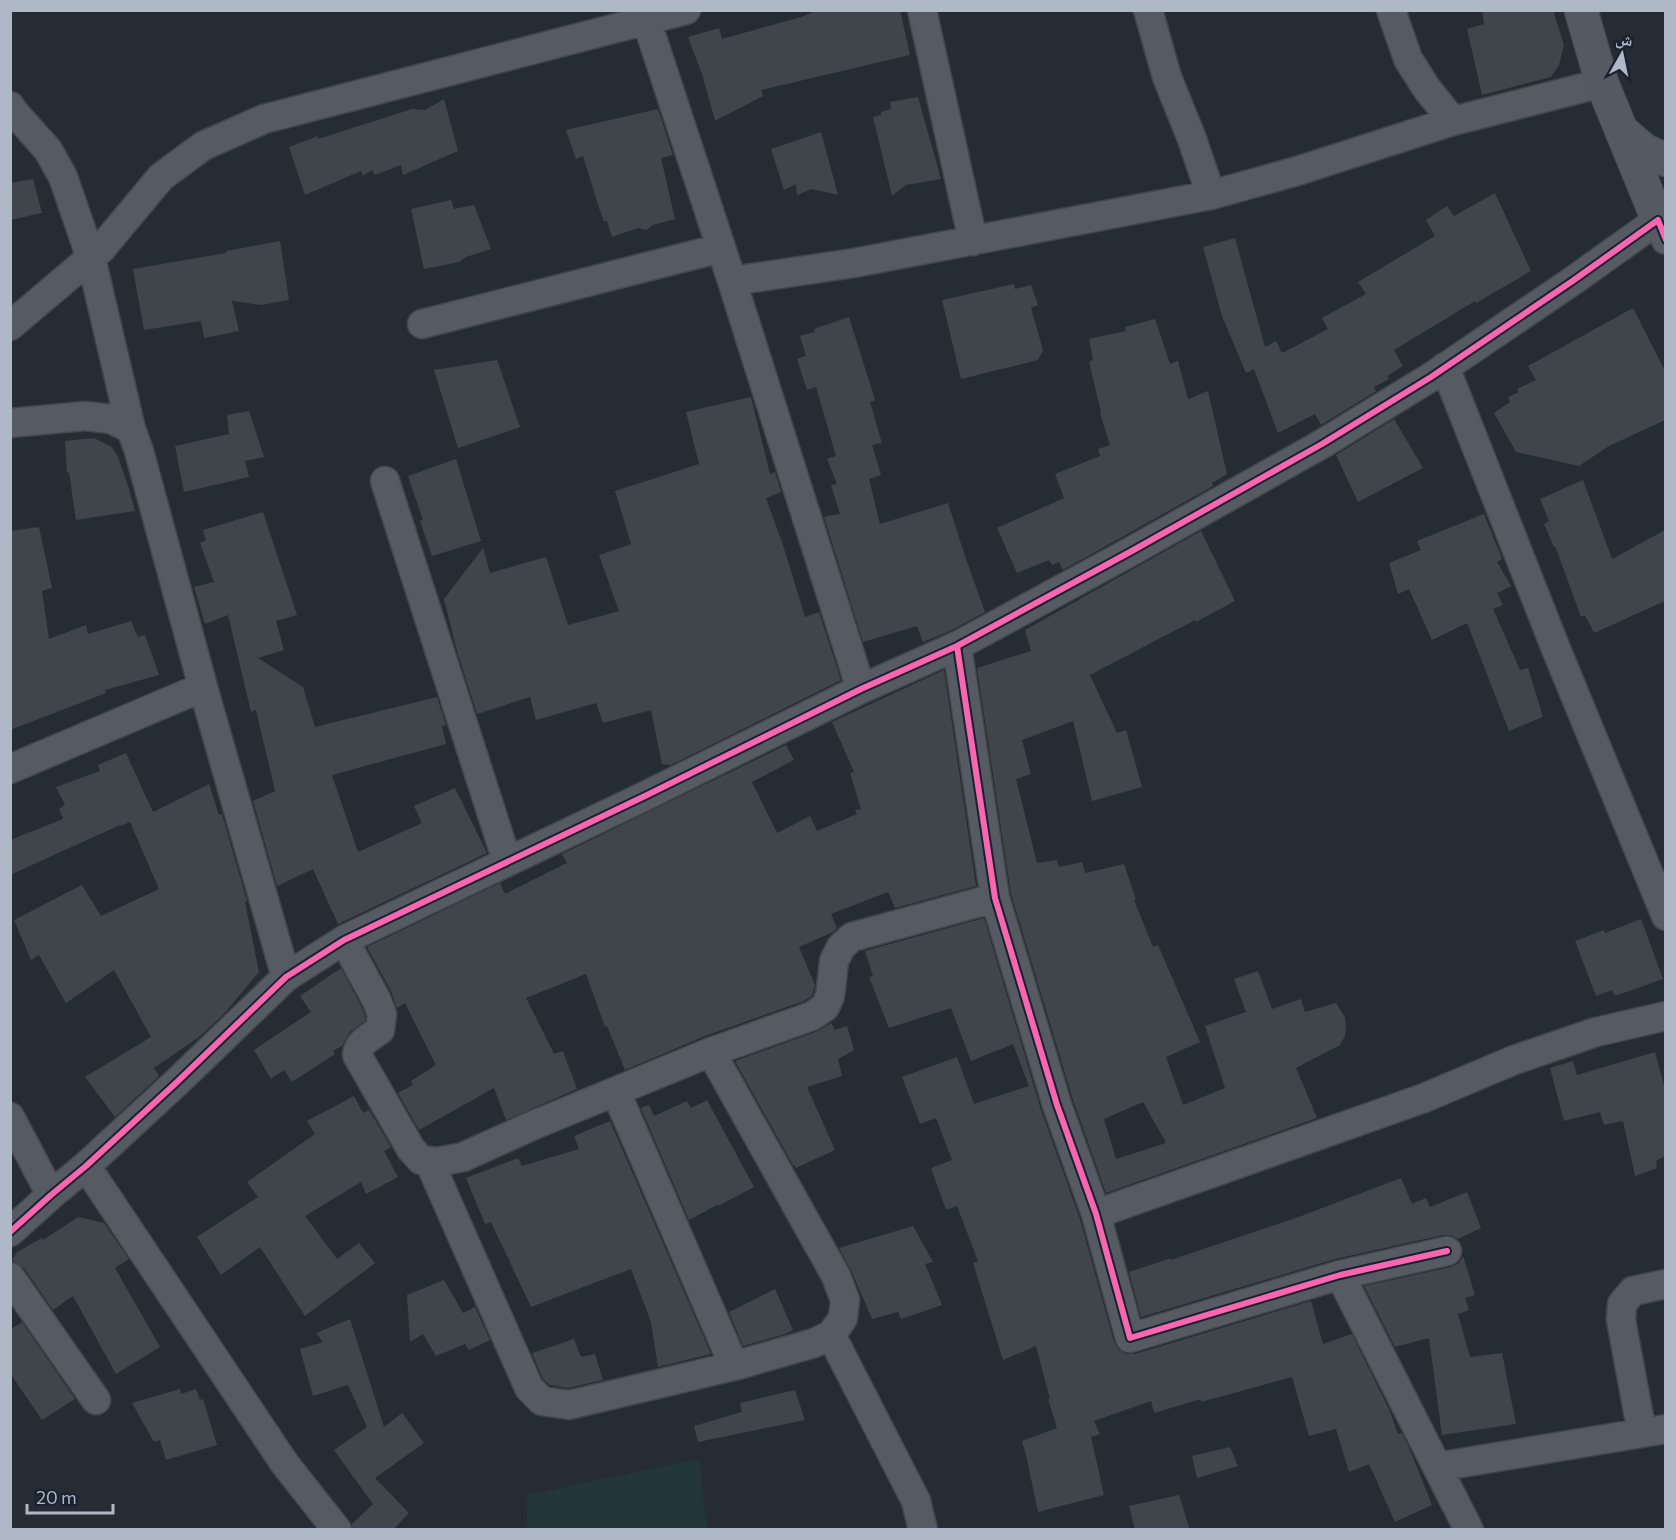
<svg xmlns="http://www.w3.org/2000/svg" width="1676" height="1540" font-family="Commissioner,'Noto Naskh Arabic',sans-serif">
  <style>
    .green { fill: #23363a }
    .building { fill: #40454c; fill-rule: evenodd }
    .lines { fill: none; stroke-linecap: round; stroke-linejoin: round }
    .minor-casing { stroke: #42474d; stroke-width: 31 }
    .secondary-casing { stroke: #42474d; stroke-width: 35 }
    .minor { stroke: #565a62; stroke-width: 28 }
    .secondary { stroke: #555961; stroke-width: 33 }
    .cycleway-casing { stroke: #19222f; stroke-width: 10 }
    .cycleway { stroke: #f766af; stroke-width: 6 }
  </style>
  <rect width="100%" height="100%" fill="#262c34"/>
  <path class="green" d="M699,1459L707,1529H527L526,1495Z"/>
  <path class="building" d="M818,10H900L910,55L761,90L763,96L715,121L702,74L688,37L719,28L722,39L801,17Z
    M1482,10H1553L1564,45L1559,65L1551,77L1482,95L1467,29L1484,24Z
    M918,97L941,179L906,185L892,196L873,117L881,115V112L891,109L890,102Z
    M444,99L458,151L403,175L401,165L375,175L372,170L363,176L361,171L305,195L289,147L318,136V139L412,109L425,110Z
    M658,109L673,155L661,158L675,219L653,225L646,230L638,228L612,237L607,221H604L599,208L583,156L576,159L566,130Z
    M821,132L838,195L812,189L797,195L796,184L784,190L771,149Z
    M33,179L42,213L10,220V183Z
    M1495,193L1531,271L1476,303L1475,301L1394,350L1403,366L1387,376L1389,379L1374,387L1376,391L1321,425L1315,414L1278,433L1254,369L1246,373L1222,316L1203,247L1235,238L1265,347L1276,341L1282,353L1328,329L1322,318L1366,294L1358,282L1435,236L1426,220L1447,206L1454,216Z
    M451,200L454,209L474,205L491,249L466,257L459,262L424,269L411,209Z
    M280,241L289,300L261,305L232,301L239,331L204,338L201,321L144,330L133,269L226,253V251Z
    M1014,284L1015,289L1031,285L1038,305L1031,308L1043,350L1038,360L961,379L942,300Z
    M1633,308L1665,371V420L1609,446L1579,466L1516,452L1494,413L1510,402L1508,397L1519,392L1517,389L1536,380L1528,366Z
    M849,317L875,400L870,402L882,443L872,445L881,475L869,479L880,524L948,503L965,556L985,612L950,631L923,642L917,626L863,642L824,517L840,514L831,485L837,484L827,459L836,456L816,387L807,390L797,359L806,356L800,336L815,332L814,329Z
    M1155,319L1170,364L1178,361L1188,399L1208,391L1227,474L1212,483L1213,486L1063,570L1059,562L1052,565L1049,560L1017,573L997,528L1064,498L1055,474L1100,456L1098,449L1110,445L1100,413L1101,412L1089,362L1093,360L1089,339L1126,331L1125,327Z
    M497,360L520,427L458,448L434,370Z
    M751,397L770,474L775,472L781,492L766,498L783,545L805,617L819,612L841,680L671,765L662,764L651,710L603,723L596,703L536,720L530,697L477,714L457,651L444,599L483,548L490,573L546,557L568,625L619,611L599,555L631,544L615,491L699,464L686,412Z
    M249,411L264,457L245,461L249,477L184,492L175,446L229,434L227,415Z
    M1394,419L1423,468L1358,502L1336,455Z
    M94,438L112,447L118,457L129,489L135,511L76,520L69,472L67,473L65,441Z
    M456,459L481,541L432,556L420,521L423,520L408,476Z
    M1583,480L1612,559L1665,530V601L1594,633L1585,615L1581,617L1555,546L1554,547L1544,524L1549,521L1540,499Z
    M263,512L297,615L276,621L284,650L258,658L303,687L315,727L437,697L446,725L442,726L446,744L332,775L358,852L422,823L414,806L455,788L487,853L338,924L313,869L277,886L253,801L275,791L256,710L251,712L228,615L205,624L194,587L214,582L200,543L206,540L203,530Z
    M1484,514L1502,559L1497,562L1511,586L1497,593L1503,605L1493,609L1520,670L1528,668L1543,717L1509,731L1467,623L1432,640L1409,589L1398,594L1389,563L1421,550L1417,541Z
    M39,527L52,588L42,591L49,639L86,625L88,634L131,621L138,637L145,635L159,675L105,690L106,693L10,730V531Z
    M1201,531L1235,601L1196,622L1195,620L1090,675L1117,733L1126,730L1142,787L1092,801L1073,721L1022,740L1031,774L1016,779L1037,863L1057,860L1059,867L1082,862L1085,873L1124,864L1136,899L1134,900L1153,947L1158,945L1200,1042L1166,1057L1183,1105L1225,1088L1205,1026L1246,1012L1234,979L1258,971L1272,1009L1301,999L1305,1012L1336,1003L1345,1017L1346,1027L1345,1036L1340,1045L1296,1068L1317,1118L1106,1193L1073,1100L1011,894L977,668L1031,651L1025,630ZM1143,1102L1166,1143L1116,1159L1104,1119Z
    M944,670L976,886L895,908L888,892L831,914L837,928L833,932L799,947L815,985L812,996L804,1001L705,1036L625,1070L607,1026L605,1027L586,974L526,998L554,1054L563,1051L577,1089L506,1120L494,1088L419,1130L398,1093L413,1085L411,1081L436,1065L405,1003L397,1008L391,991L367,947L500,883L505,894L567,863L562,854L786,745L794,760L752,782L777,833L810,816L817,831L857,814L855,810L861,809L850,773L854,772L832,722Z
    M126,753L153,812L209,784L219,815L222,814L247,901L245,902L259,972L223,1015L199,1037L154,1068L159,1076L115,1117L85,1077L151,1037L114,970L66,1003L39,955L31,960L14,920L82,885L101,916L159,889L130,822L121,826L120,825L10,875V840L63,819L59,809L65,805L56,787L100,771L98,765Z
    M984,918L1041,1110L1080,1219L1114,1342L1118,1349L1126,1354H1135L1311,1301L1323,1344L1352,1334L1389,1409L1398,1434L1402,1433L1408,1445L1432,1505L1395,1522L1369,1464L1349,1472L1336,1429L1309,1436L1292,1377L1201,1402V1399L1154,1413L1151,1401L1094,1421L1100,1434L1091,1437L1104,1495L1038,1512L1026,1455L1022,1441L1057,1428L1048,1399H1050L1036,1346L1003,1360L973,1263L978,1261L957,1206L946,1210L931,1168L952,1160L936,1118L920,1124L902,1077L957,1057L974,1104L1029,1086L1013,1044L971,1061L951,1008L889,1028L869,977L873,976L865,951Z
    M1641,919L1663,979L1615,996L1612,990L1596,996L1575,941L1604,930L1605,933Z
    M341,968L361,1006L365,1016V1021L350,1032L342,1046L333,1051L335,1054L292,1082L284,1070L271,1079L254,1050L311,1012L300,996Z
    M831,1023L835,1030L847,1026L854,1050L838,1059L842,1076L807,1087L835,1150L796,1168L794,1165H793L735,1061L818,1031Z
    M1655,1052L1665,1089V1156L1656,1161L1657,1168L1635,1176L1623,1121L1604,1125L1600,1112L1564,1121L1550,1068L1573,1061L1577,1075Z
    M354,1096L363,1113L369,1110L391,1147L384,1151L398,1177L366,1194L361,1182L305,1216L337,1259L359,1243L375,1263L305,1316L260,1247L221,1275L197,1237L258,1197L247,1182L315,1134L307,1121Z
    M707,1100L754,1187L718,1206L717,1205L689,1220L641,1108L649,1105L654,1116L687,1101L691,1108Z
    M610,1121L711,1354L658,1367L651,1322L631,1269L531,1307L491,1222L485,1224L466,1178L518,1158L522,1166L579,1149L574,1136Z
    M1401,1178L1412,1204L1426,1198L1430,1207L1467,1192L1481,1228L1458,1239L1451,1235H1443L1335,1259L1141,1317L1129,1272L1171,1258V1260L1296,1218Z
    M78,1217L104,1223L129,1259L115,1268L160,1347L116,1374L73,1296L53,1310L24,1268L12,1260L17,1252L42,1238L43,1240Z
    M913,1226L933,1262L925,1264L942,1305L901,1319L898,1312L872,1319L851,1270L839,1248Z
    M1463,1256L1475,1295L1465,1298L1469,1310L1458,1314L1470,1357L1502,1353L1516,1424L1442,1435L1429,1338L1395,1347L1364,1286L1451,1267L1459,1263Z
    M444,1280L463,1313L475,1307L490,1340L469,1350L465,1344L436,1356L423,1334L410,1342L407,1295Z
    M775,1289L793,1330L785,1334L743,1346L729,1312Z
    M350,1319L384,1427L402,1413L424,1443L375,1478L409,1513L393,1530H353L352,1524L373,1504L334,1450L367,1427L348,1385L313,1396L300,1349L323,1342L316,1333Z
    M22,1322L75,1399L42,1420L10,1373V1330Z
    M574,1339L581,1357L595,1354L603,1380L568,1388L550,1385L543,1379L532,1353Z
    M180,1389L181,1394L196,1389L200,1400L203,1399L217,1445L166,1460L160,1440L154,1442L132,1403Z
    M795,1390L805,1420L698,1442L694,1426L742,1412L740,1403Z
    M1230,1447L1238,1466L1197,1478L1192,1456Z
    M1179,1495L1190,1530H1135L1129,1506Z"/>
  <g class="lines">
    <g class="minor-casing">
      <path id="minor" d="M643,10L732,281L861,689
        M922,10L973,241
        M1148,10L1167,77L1192,139L1211,195
        M1391,10L1408,59L1427,89L1453,121
        M10,106L14,112L48,150L63,177L91,258L131,429
        M732,281L854,263L1211,195L1297,171L1453,121L1602,83
        M422,324L721,248
        M10,326L101,249L161,177L203,146L264,119L686,10
        M1445,367L1556,649L1666,916
        M10,423L85,416L111,419L131,429L139,451L203,687L286,977
        M385,481L507,861
        M957,646L995,898L1057,1105L1096,1214L1130,1338L1340,1275L1447,1251
        M10,769L203,687
        M344,940L376,999L382,1014L380,1030C370,1037 358,1043 357,1055L411,1149L421,1160L437,1162L463,1157L534,1125L711,1052L812,1016L825,1007L830,996L834,961L841,947L852,937L995,898
        M616,1092L734,1366
        M10,1117L51,1195
        M429,1161L529,1388L542,1401L569,1405L734,1366L814,1343L831,1335L843,1318L845,1300L836,1276L711,1052
        M86,1166L285,1464L337,1530
        M1096,1214L1424,1098L1514,1060L1596,1032L1666,1016
        M10,1232L51,1195L86,1166L177,1082L286,977L344,940L645,796L861,689L957,646L1130,552L1322,444L1431,377L1574,280L1658,220L1666,240
        M1340,1275L1469,1530
        M10,1277L96,1400
        M831,1335L916,1501L923,1530
        M1642,1433L1621,1320L1622,1304L1633,1291L1666,1284
        M1437,1467L1666,1429"/>
    </g>
    <g class="secondary-casing">
      <path id="secondary" d="M1581,10L1602,83L1658,220L1666,213
        M1621,130L1644,150L1666,160"/>
    </g>
    <use href="#minor" class="minor"/>
    <use href="#secondary" class="secondary"/>
    <g class="cycleway-casing">
      <path id="cycleway" d="M957,646L995,898L1057,1105L1096,1214L1130,1338L1340,1275L1447,1251
        M10,1232L51,1195L86,1166L177,1082L286,977L344,940L645,796L861,689L957,646L1130,552L1322,444L1431,377L1574,280L1658,220L1666,240"/>
    </g>
    <use href="#cycleway" class="cycleway"/>
  </g>
  <rect width="1676" height="1540" fill="none" stroke="#afb8c7" stroke-width="24"/>
  <g transform="translate(1622 54) rotate(9)" stroke="#19222f" stroke-width="4.5" paint-order="stroke">
  <path d="M0-4.5L10 22L0 15L-10 22Z" fill="#afb8c7"/>
  <text y="-9" font-size="16" font-weight="bold" text-anchor="middle" fill="#afb8c7">ش</text>
  </g>
  <path d="M27 1504v9h86v-9" fill="none" stroke="#afb8c7" stroke-width="3"/>
  <text x="36" y="1504" font-size="18" fill="#afb8c7" stroke="#19222f" stroke-width="4.5" paint-order="stroke">20 m</text>
</svg>
